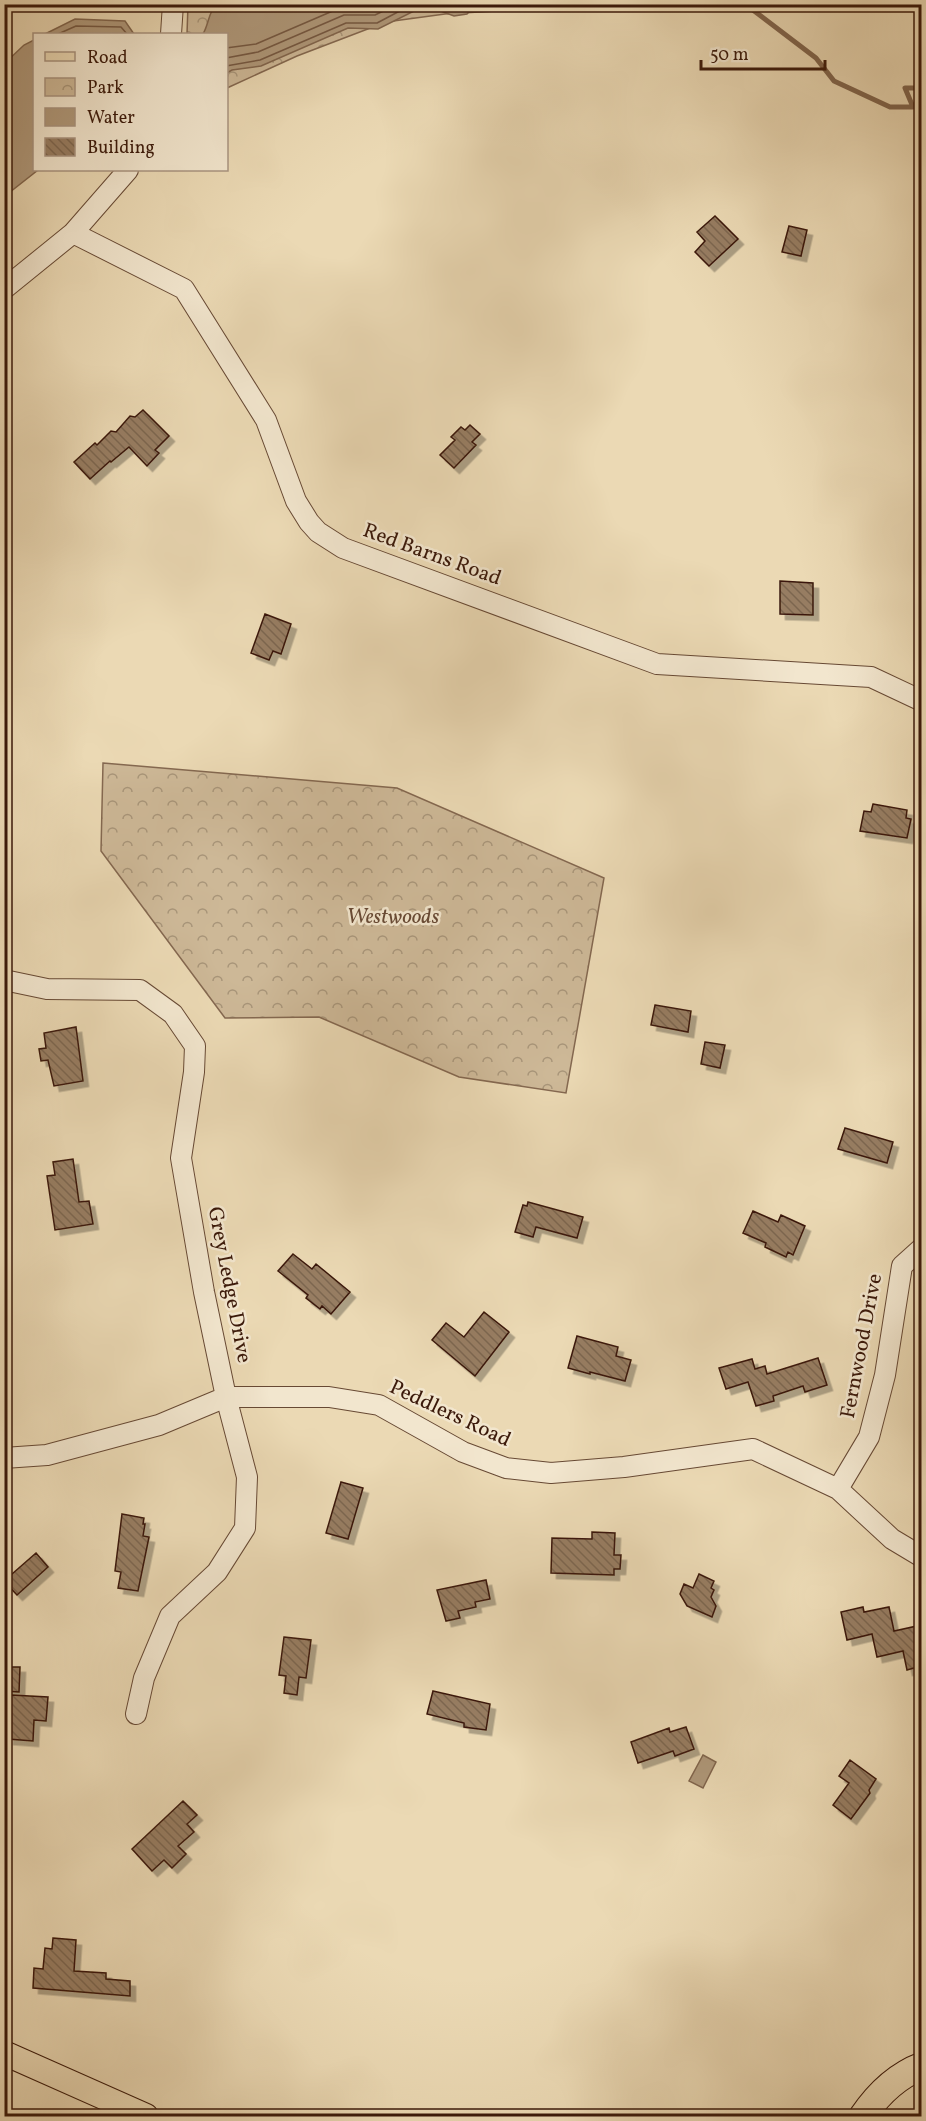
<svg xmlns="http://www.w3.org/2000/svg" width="926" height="2121" font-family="Vollkorn,serif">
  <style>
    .park { fill: url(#park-crowns); stroke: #846850; stroke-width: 1.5 }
    .water { fill: #af987a; stroke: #81654d; stroke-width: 1.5 }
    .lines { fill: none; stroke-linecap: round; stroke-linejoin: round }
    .shore { stroke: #755842; stroke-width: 1.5 }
    .stream { stroke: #81654d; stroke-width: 5 }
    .building { fill: url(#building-back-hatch); stroke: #3b190a; stroke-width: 1.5; filter: url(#shadow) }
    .minor-casing { stroke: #674934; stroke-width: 22 }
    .major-casing { stroke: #3b190a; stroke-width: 26 }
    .highway-casing { stroke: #3b190a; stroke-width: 29 }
    .minor { stroke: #f2e6ce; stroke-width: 20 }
    .major { stroke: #ebd9b4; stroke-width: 24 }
    .highway { stroke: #ebd9b4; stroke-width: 27 }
    .labels { text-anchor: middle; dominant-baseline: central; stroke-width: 5; stroke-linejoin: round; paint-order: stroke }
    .street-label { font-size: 21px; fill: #3b190a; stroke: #f2e6ce }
    .park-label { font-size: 21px; font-style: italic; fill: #674934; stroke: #f2e6ce }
  </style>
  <defs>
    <pattern id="park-crowns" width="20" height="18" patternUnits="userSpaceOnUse" patternTransform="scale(1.5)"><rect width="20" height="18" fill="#cdb897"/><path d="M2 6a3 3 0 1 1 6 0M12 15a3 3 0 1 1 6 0" fill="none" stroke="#a89579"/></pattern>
    <pattern id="building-back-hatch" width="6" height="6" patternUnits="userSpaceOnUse" patternTransform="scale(1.5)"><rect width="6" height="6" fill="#977d62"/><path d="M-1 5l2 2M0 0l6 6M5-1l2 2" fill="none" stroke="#7c664f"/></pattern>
    <filter id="shadow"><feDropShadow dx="5.5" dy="5.5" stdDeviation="0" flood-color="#0004"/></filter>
  </defs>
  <rect width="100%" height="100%" fill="#ebd9b4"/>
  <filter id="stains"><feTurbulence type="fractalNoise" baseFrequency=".00333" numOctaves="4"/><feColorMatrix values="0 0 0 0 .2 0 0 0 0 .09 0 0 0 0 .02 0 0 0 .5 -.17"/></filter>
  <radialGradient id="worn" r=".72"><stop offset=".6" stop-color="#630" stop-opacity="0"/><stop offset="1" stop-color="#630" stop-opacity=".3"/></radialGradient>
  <path class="park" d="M188,5H606L603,10L496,11L445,14L386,22L297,56L227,88L226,34H187Z
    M103,763L397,788L604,878L566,1093L459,1077L319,1017L225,1018L101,851Z"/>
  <path class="water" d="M216,5V4L475,5L467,14L454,16L430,7L418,9L378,29L348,28L261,66L232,70L227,73L226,34H203C209,24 208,13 216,5Z
    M75,19L125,21L134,34H45Z
    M34,40V170H38L5,196V63L24,45Z
    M703,1755L716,1762L703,1788L689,1781Z"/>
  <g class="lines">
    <path class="shore" d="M58,34L76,26L121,27L127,34
      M226,48L256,44L342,7L372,6L377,4
      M226,58L258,52L344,15H375L398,4
      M226,66L260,60L346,23H377L413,4"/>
    <path class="stream" d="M745,4L816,58L834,81L890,107H913L905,88H922"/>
  </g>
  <path class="building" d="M715,216L738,239L709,266L695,252L705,241L697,232Z
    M789,226L807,230L801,256L782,252Z
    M143,410L169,436L155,450L159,453L147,466L129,447L111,462L110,461L90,479L74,462L95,443L97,445L111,431L116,432L130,416L135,417Z
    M470,425L480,434L472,442L476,445L454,468L440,455L455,440L451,437L461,427L465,430Z
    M780,581L813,583V615L780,614Z
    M265,614L291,624L281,654L273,651L269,660L251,653Z
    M873,804L907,810L906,818L911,819L907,838L860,831L864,811L871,812Z
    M655,1005L691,1011L688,1032L651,1025Z
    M76,1027L83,1081L54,1086L48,1060L41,1061L39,1049L46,1048L44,1033Z
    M705,1042L725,1045L720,1068L701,1064Z
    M845,1128L893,1142L887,1163L838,1149Z
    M73,1159L79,1202L89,1201L93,1224L55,1230L47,1176L55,1175L53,1162Z
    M528,1202L583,1217L577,1238L536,1227L533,1237L515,1232L523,1205L527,1206Z
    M753,1211L778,1222L781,1215L805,1226L793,1255L788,1252L786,1257L765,1247L766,1243L743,1233Z
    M293,1254L312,1269L316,1264L350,1292L331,1314L322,1306L320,1309L306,1298L308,1295L278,1271Z
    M484,1312L509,1332L475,1376L432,1340L446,1323L464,1337Z
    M577,1336L618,1347L616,1356L631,1360L625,1381L590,1372V1374L568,1368Z
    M818,1358L827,1385L805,1392L803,1386L773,1396L774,1401L756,1406L748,1382L726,1389L719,1368L752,1359L755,1369L765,1366L767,1374Z
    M341,1482L363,1488L348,1539L326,1533Z
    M122,1514L144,1518L143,1524H145L143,1536L149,1537L138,1591L118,1588L121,1572L115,1571Z
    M592,1532L615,1533L614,1555H621L620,1569H614V1575L551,1573L552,1538L592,1539Z
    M36,1553L48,1567L17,1595L4,1581Z
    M699,1574L714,1581L711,1588L714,1590L711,1597L716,1606L712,1617L687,1606L680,1594L684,1584L693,1588Z
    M486,1580L490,1599L475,1602L476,1607L458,1611L460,1618L446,1621L437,1590Z
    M863,1607L864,1612L889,1607L894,1631L917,1626L921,1648V1666L907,1670L903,1651L877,1657L872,1634L847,1640L841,1612Z
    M284,1637L311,1640L306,1678L299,1677L297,1695L284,1693L286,1676L279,1675Z
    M4,1667H20L19,1692L4,1691Z
    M433,1691L490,1704L486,1730L464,1727V1723L427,1714Z
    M11,1695L48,1697L46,1721L34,1720L33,1741L8,1739Z
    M686,1727L694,1749L675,1756L673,1751L638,1763L631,1742L669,1728L670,1732Z
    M850,1760L876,1779L869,1790L870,1793L851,1819L833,1805L849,1783L839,1776Z
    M183,1801L197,1815L187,1824L194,1832L178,1846L186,1854L172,1868L164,1860L152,1871L132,1849Z
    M53,1938L76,1940L74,1971L106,1973V1979L130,1981V1996L33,1988L34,1968L43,1969L45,1948L52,1949Z"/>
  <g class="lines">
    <g class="minor-casing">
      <path id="minor" d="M171,34L173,4
        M73,233L184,289L266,420L296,501L309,522L318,532L343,548L657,664L871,677L922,701
        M4,289L73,233L128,170
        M4,980L47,989L140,990L173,1014L195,1046L194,1072L181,1158L204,1292L226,1397L247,1477L245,1528L217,1572L170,1616L144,1678L136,1714
        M4,1458L47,1455L159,1425L226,1397H329L379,1405L463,1452L506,1468L551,1473L624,1467L753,1449L838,1489L892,1539L922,1557
        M838,1489L869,1437L885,1375L902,1266L922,1248"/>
    </g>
    <g class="major-casing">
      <path id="major" d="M4,2053L146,2116"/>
    </g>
    <g class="highway-casing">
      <path id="highway" d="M863,2116C878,2094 896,2076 922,2066"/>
    </g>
    <use href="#minor" class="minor"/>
    <use href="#major" class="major"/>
    <use href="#highway" class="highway"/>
  </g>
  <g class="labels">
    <g class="street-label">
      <text transform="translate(432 555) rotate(20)">Red Barns Road</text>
      <text transform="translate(229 1285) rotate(79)">Grey Ledge Drive</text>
      <text transform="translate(862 1346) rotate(-79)">Fernwood Drive</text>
      <text transform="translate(450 1414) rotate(25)">Peddlers Road</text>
    </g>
    <g class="park-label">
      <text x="393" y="917">Westwoods</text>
    </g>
  </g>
  <rect width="926" height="2121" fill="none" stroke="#ebd9b4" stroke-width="24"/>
  <rect x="6" y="6" width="914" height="2109" fill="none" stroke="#3b190a" stroke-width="3"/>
  <rect x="12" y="12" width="902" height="2097" fill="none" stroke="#3b190a" stroke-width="1.5"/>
  <rect x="33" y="33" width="195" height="138" fill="#f2e6ce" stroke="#a99480" stroke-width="1.5"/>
  <rect x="45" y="52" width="30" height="9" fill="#ebd9b4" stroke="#a99480" stroke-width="1.5"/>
  <text x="87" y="63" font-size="18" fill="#3b190a">Road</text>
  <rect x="45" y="78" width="30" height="18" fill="url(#park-crowns)" stroke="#a99480" stroke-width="1.5"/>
  <text x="87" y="93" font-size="18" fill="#3b190a">Park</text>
  <rect x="45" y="108" width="30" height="18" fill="#af987a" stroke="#a99480" stroke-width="1.5"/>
  <text x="87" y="123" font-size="18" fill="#3b190a">Water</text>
  <rect x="45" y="138" width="30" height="18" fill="url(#building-back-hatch)" stroke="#a99480" stroke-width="1.5"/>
  <text x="87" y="153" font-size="18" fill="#3b190a">Building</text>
  <path d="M701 60v9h124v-9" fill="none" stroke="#3b190a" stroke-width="3"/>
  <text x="710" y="60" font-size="18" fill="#3b190a" stroke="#f2e6ce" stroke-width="4.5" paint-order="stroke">50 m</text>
  <rect width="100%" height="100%" filter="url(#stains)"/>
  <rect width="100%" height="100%" fill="url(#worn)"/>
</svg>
